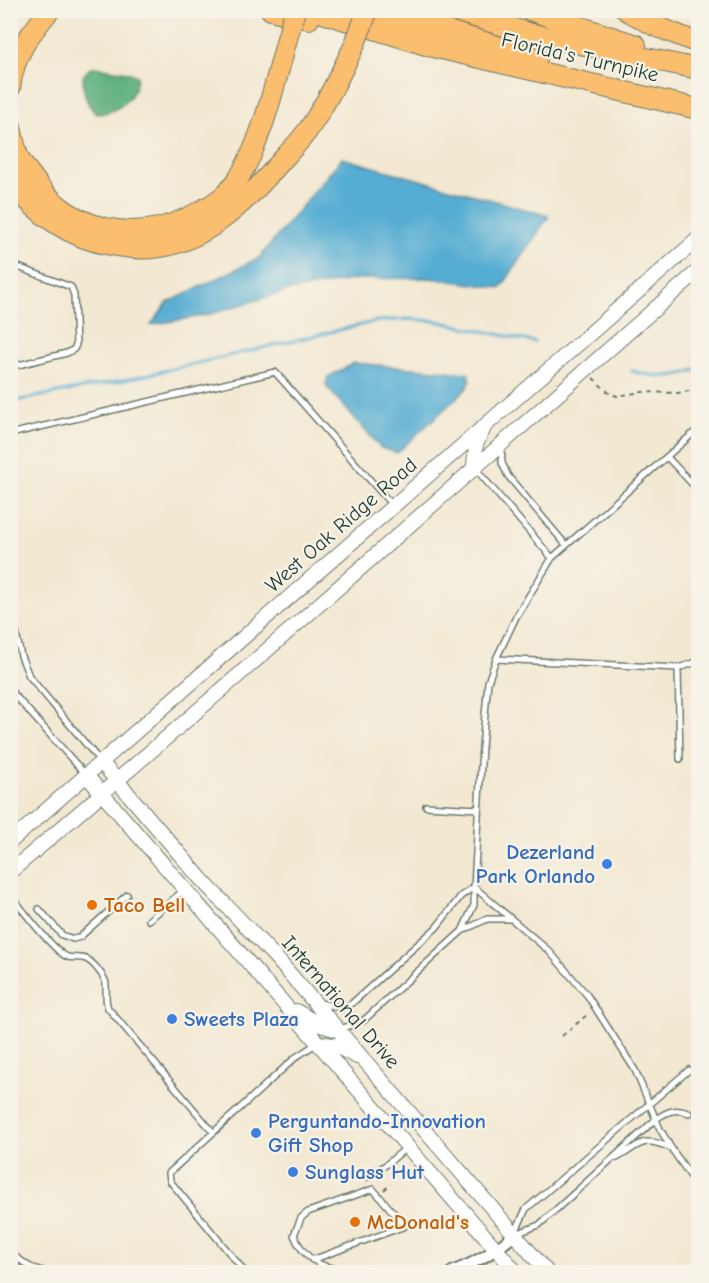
<svg xmlns="http://www.w3.org/2000/svg" width="709" height="1283" font-family="'Comic Neue',sans-serif">
  <style>
    .forest { fill: #5eb07e; stroke: #3e7659; stroke-width: 1.5 }
    .water { fill: #56add3; stroke: #3a7584; stroke-width: 1.5 }
    .lines { fill: none; stroke-linecap: round; stroke-linejoin: round }
    .stream { stroke: #56add3; stroke-width: 3 }
    .service-casing { stroke: #69796b; stroke-width: 8 }
    .minor-casing { stroke: #69796b; stroke-width: 14 }
    .tertiary-casing { stroke: #69796b; stroke-width: 16 }
    .motorway-casing { stroke: #69796b; stroke-width: 22 }
    .path { stroke: #69796b; stroke-width: 2; stroke-dasharray: 4.5 4.5; stroke-linecap: butt }
    .service { stroke: #fff; stroke-width: 5 }
    .minor { stroke: #fff; stroke-width: 10 }
    .tertiary { stroke: #fff; stroke-width: 14 }
    .motorway { stroke: #fbbd6e; stroke-width: 20 }
    .motorway-bridge-casing { stroke: #69796b; stroke-width: 22; stroke-linecap: butt }
    .motorway-bridge { stroke: #fbbd6e; stroke-width: 20 }
    .shop-dot { fill: #3f7fe0; stroke: #f7f3e8; stroke-width: 2 }
    .food-dot { fill: #e8710a; stroke: #f7f3e8; stroke-width: 2 }
    .labels { text-anchor: middle; dominant-baseline: central; stroke-width: 4.5; stroke-linejoin: round; paint-order: stroke }
    .street-label { font-size: 21px; fill: #1f3d34; stroke: #f7f3e8 }
    .shop-label { font-size: 21px; font-weight: bold; fill: #366cbe; stroke: #f7f3e8; text-anchor: start }
    .food-label { font-size: 21px; font-weight: bold; fill: #c56008; stroke: #f7f3e8; text-anchor: start }
  </style>
  <rect width="100%" height="100%" fill="#f7f3e8"/>
  <filter id="ink" filterUnits="userSpaceOnUse"><feTurbulence type="fractalNoise" baseFrequency=".0167" numOctaves="2"/><feDisplacementMap in="SourceGraphic" scale="12" xChannelSelector="R" yChannelSelector="G"/><feConvolveMatrix kernelMatrix="1 2 1 2 8 2 1 2 1" color-interpolation-filters="sRGB"/></filter>
  <filter id="wash" filterUnits="userSpaceOnUse"><feTurbulence type="fractalNoise" baseFrequency=".008" numOctaves="4" result="noise"/><feDisplacementMap in="SourceGraphic" scale="24" xChannelSelector="R" yChannelSelector="G"/><feGaussianBlur stdDeviation="1.35" result="paint"/><feColorMatrix in="noise" values="0 0 0 0 0 0 0 0 0 0 0 0 0 0 0 0 0 1.4 0 .05"/><feComposite in="paint" operator="in"/></filter>
  <g filter="url(#wash)">
    <rect width="100%" height="100%" fill="#f3e8d2"/>
    <path class="forest" d="M95,67L128,72L137,76C136,99 118,113 96,114C85,102 83,92 83,76L89,69Z"/>
    <path class="water" d="M342,158L549,216L501,288L430,278L357,279L284,292L207,315L151,325L167,303L259,258Z
      M354,363L468,373L470,381L466,389L397,453L381,448L326,386L328,377Z"/>
    <g class="lines">
      <path class="stream" d="M632,371C657,378 675,378 698,369
        M10,402L120,381L378,321L408,319L436,321L534,342"/>
    </g>
  </g>
  <g filter="url(#ink)">
    <g class="lines">
      <g class="service-casing">
        <path id="service" d="M10,264L71,287L74,295L76,345L74,349L67,353L10,367
          M10,434L275,372L393,506
          M501,446L502,463L508,476L566,545
          M667,457L698,490
          M475,468L552,558
          M10,606L21,656L29,676L100,761
          M496,659L678,668L694,663L698,659
          M678,668L680,759
          M10,690L85,774
          M426,806L478,809
          M474,887L549,951L587,995L635,1070L660,1129L671,1148L698,1187
          M10,895C26,913 42,937 60,952C70,962 76,955 86,959C93,962 102,974 105,980C108,989 104,999 108,1008L213,1132
          M39,909L62,935L73,939L80,937L127,895
          M149,920L184,890
          M462,931L474,905V887L482,747L488,682L496,659L516,617L552,558L698,429
          M320,1003L338,1007L350,1005L436,928L461,896L474,887
          M340,1029L363,1021L462,931L487,919H510
          M617,1158C641,1145 641,1135 671,1148
          M368,1177L387,1164L406,1148
          M515,1233L526,1209L689,1070
          M516,1234L539,1225L656,1119C668,1111 675,1108 689,1113
          M10,1253L30,1267L46,1272
          M11,1255L19,1272
          M312,1260L405,1226L373,1189L308,1212L301,1218L294,1235C303,1258 322,1270 347,1269L348,1272
          M245,1272L170,1181L169,1173L296,1057L316,1044"/>
      </g>
      <g class="minor-casing">
        <path id="minor" d="M452,1272C476,1263 495,1252 514,1235"/>
      </g>
      <g class="tertiary-casing">
        <path id="tertiary" d="M474,466L476,444L484,428
          M101,762L201,879L277,959L547,1272
          M86,775L516,1272
          M10,842L698,239
          M10,872C242,675 469,472 698,271
          M296,1011L320,1025L338,1030
          M318,1043L334,1045L357,1057"/>
      </g>
      <g class="motorway-casing">
        <path id="motorway" d="M271,10L309,19
          M313,10L429,46L698,109
          M378,10L537,58
          M451,10L528,33L698,69
          M529,10L636,45
          M626,10L653,25L698,43
          M10,88C14,54 29,35 50,10
          M10,124C13,134 14,145 18,155C20,163 28,171 33,178C69,230 132,245 189,217C207,208 224,199 236,182C263,143 277,74 290,28
          M10,180C36,214 69,238 111,245C127,248 145,250 161,247C213,238 252,195 284,158C292,149 301,140 308,130C326,104 340,75 354,46"/>
      </g>
      <path class="path" d="M593,378L609,393L617,396L642,392L678,393L698,389
        M562,1036L588,1014
        M384,1190L391,1184"/>
      <use href="#service" class="service"/>
      <use href="#minor" class="minor"/>
      <use href="#tertiary" class="tertiary"/>
      <use href="#motorway" class="motorway"/>
      <g class="motorway-bridge-casing">
        <path id="motorway-bridge" d="M290,28L295,10
          M354,46L368,10"/>
      </g>
      <use href="#motorway-bridge" class="motorway-bridge"/>
    </g>
  </g>
  <g class="shop-dot">
    <circle cx="607" cy="864" r="6"/>
    <circle cx="172" cy="1019" r="6"/>
    <circle cx="256" cy="1133" r="6"/>
    <circle cx="293" cy="1172" r="6"/>
  </g>
  <g class="food-dot">
    <circle cx="92" cy="905" r="6"/>
    <circle cx="355" cy="1222" r="6"/>
  </g>
  <g class="labels">
    <g class="street-label">
      <text transform="translate(580 57) rotate(13)">Florida's Turnpike</text>
      <text transform="translate(341 525) rotate(-41)">West Oak Ridge Road</text>
      <text transform="translate(341 1002) rotate(49)">International Drive</text>
    </g>
    <g class="shop-label">
      <text x="595" y="852" text-anchor="end">Dezerland<tspan x="595" dy="24">Park Orlando</tspan></text>
      <text x="184" y="1019">Sweets Plaza</text>
      <text x="268" y="1121">Perguntando-Innovation<tspan x="268" dy="24">Gift Shop</tspan></text>
      <text x="305" y="1172">Sunglass Hut</text>
    </g>
    <g class="food-label">
      <text x="104" y="905">Taco Bell</text>
      <text x="367" y="1222">McDonald's</text>
    </g>
  </g>
  <rect width="709" height="1283" fill="none" stroke="#f7f3e8" stroke-width="36"/>
</svg>
